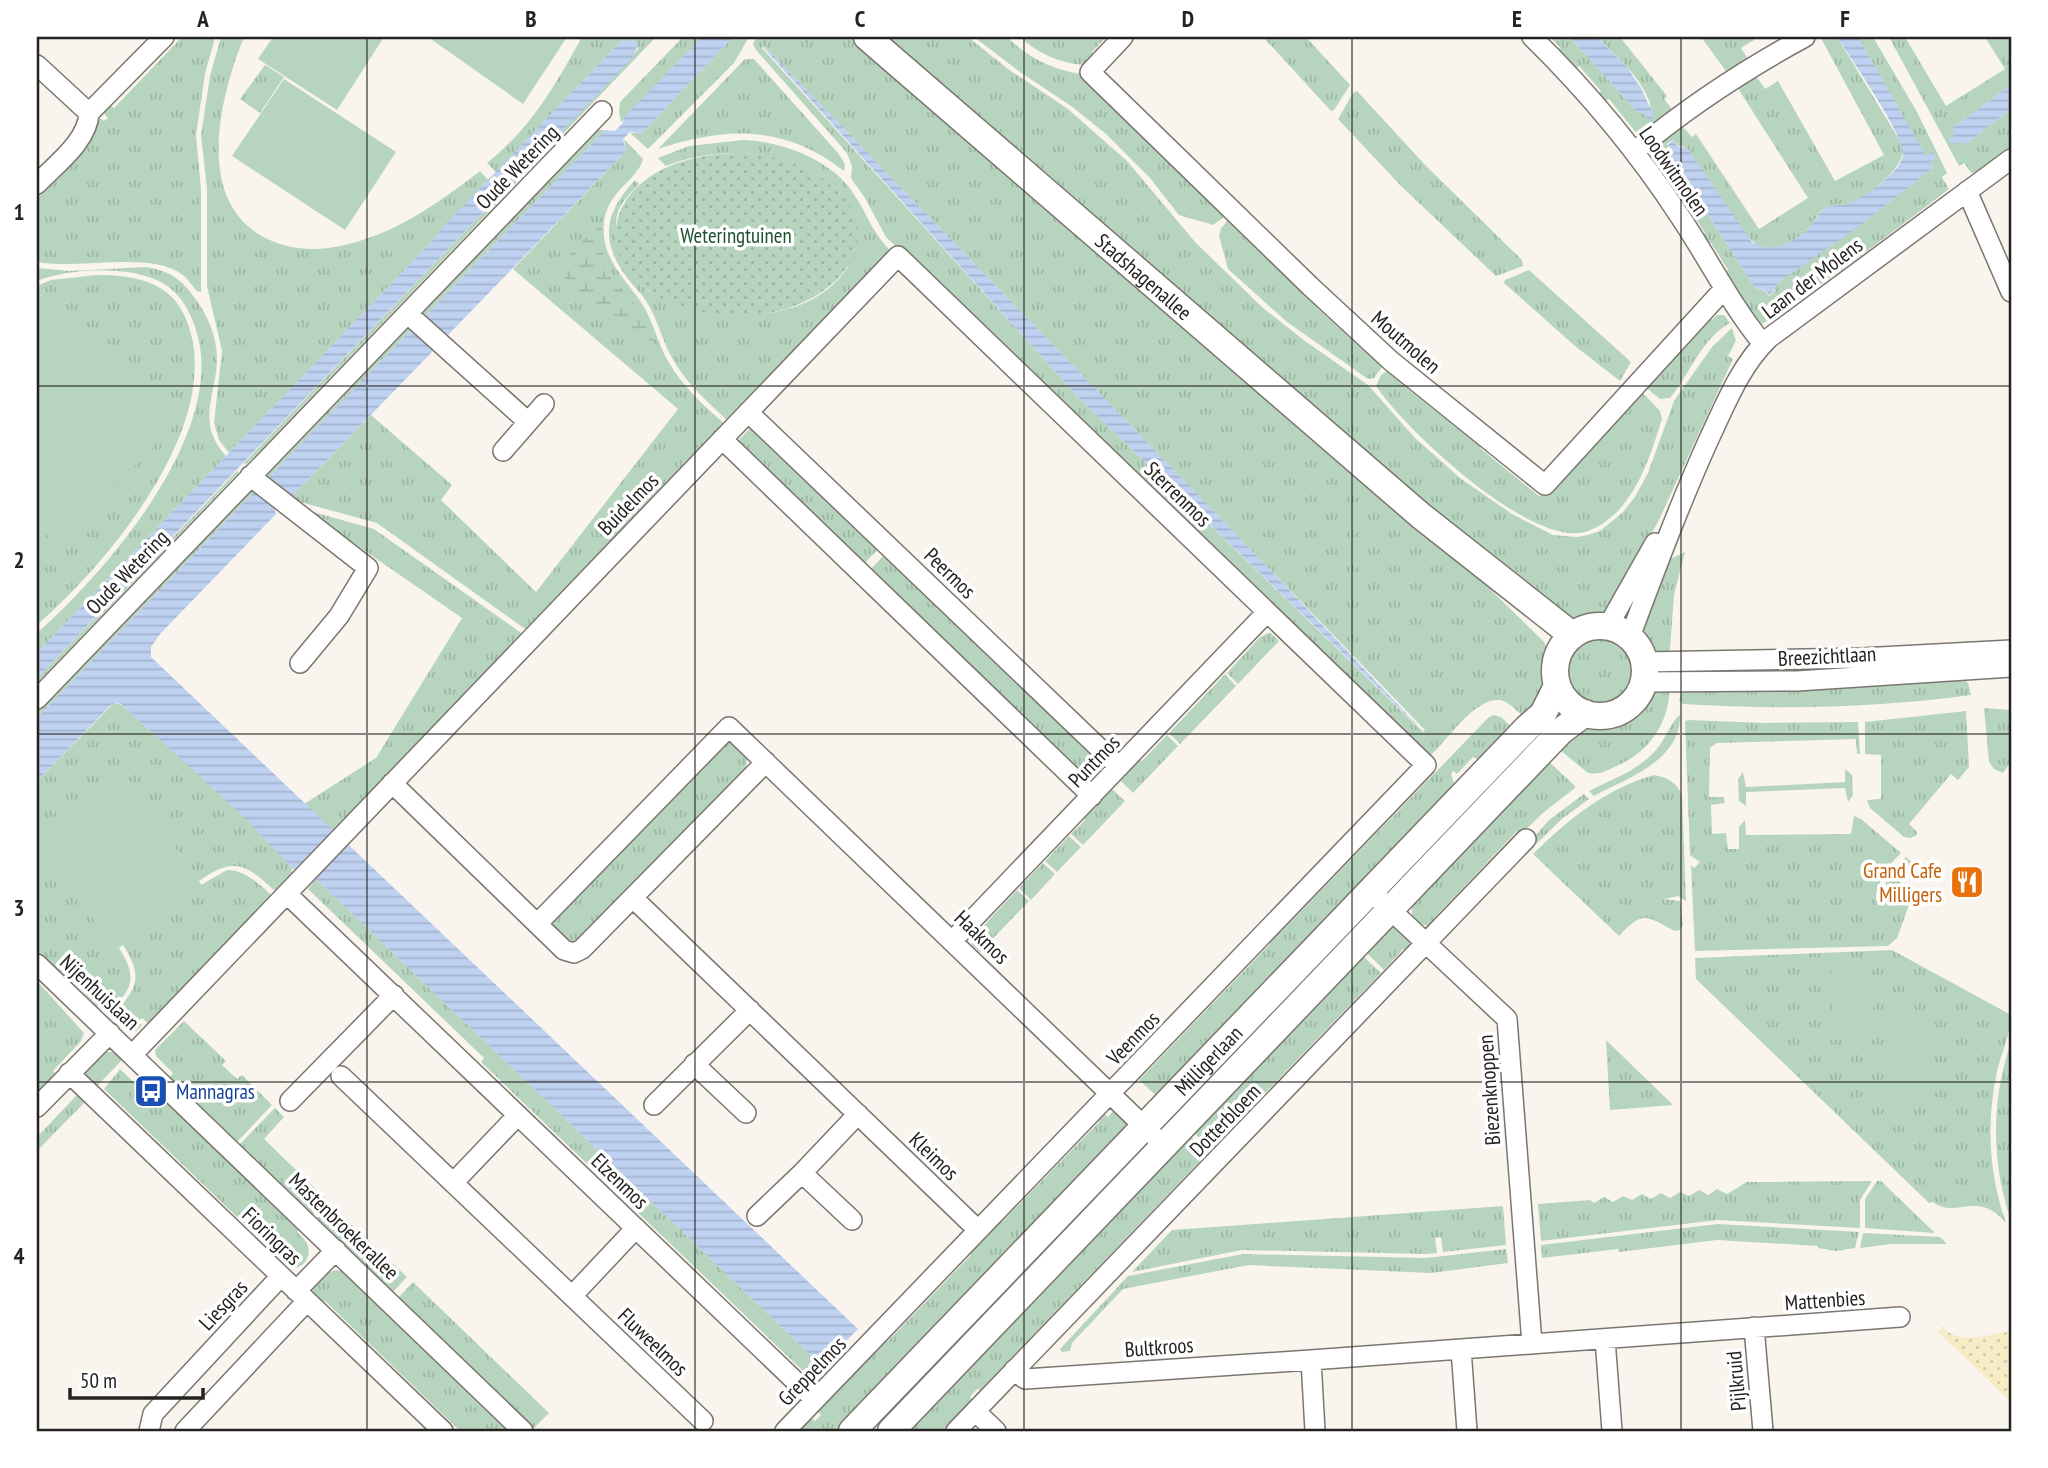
<svg xmlns="http://www.w3.org/2000/svg" width="2048" height="1468" font-family="'PT Sans Narrow',sans-serif">
  <style>
    .grass { fill: url(#grass-tufts); fill-rule: evenodd }
    .wetland { fill: url(#wetland-marsh) }
    .sand { fill: url(#sand-dots) }
    .garden { fill: url(#garden-dots) }
    .pitch { fill: #b7d5be }
    .water { fill: url(#water-rules) }
    .lines { fill: none; stroke-linecap: round; stroke-linejoin: round }
    .street-casing { stroke: #7b7670; stroke-width: 22 }
    .secondary-casing { stroke: #7b7670; stroke-width: 29 }
    .street { stroke: #fff; stroke-width: 19 }
    .secondary { stroke: #fff; stroke-width: 26 }
    .grid { fill: none; stroke: #252321; stroke-width: 2; stroke-opacity: 0.55 }
    .labels { text-anchor: middle; dominant-baseline: central; stroke-width: 7; stroke-linejoin: round; paint-order: stroke }
    .street-label { font-size: 21px; fill: #252321; stroke: #fff }
    .park-label { font-size: 21px; fill: #1e502f; stroke: #fff }
    .food-label { font-size: 21px; fill: #c56008; stroke: #fff; text-anchor: end }
    .transit-label { font-size: 21px; fill: #164399; stroke: #fff; text-anchor: start }
    .neatline { fill: none; stroke: #252321; stroke-width: 2.5 }
    .grid-label { font-size: 23px; text-anchor: middle; font-weight: bold; fill: #252321 }
  </style>
  <defs>
    <pattern id="grass-tufts" width="24" height="20" patternUnits="userSpaceOnUse" patternTransform="scale(1.75)"><rect width="24" height="20" fill="#b7d5be"/><path d="M3 7l-1-3M5 7V3M7 7l1-3M15 17l-1-3M17 17v-4M19 17l1-3" fill="none" stroke="#9db7a3"/></pattern>
    <pattern id="wetland-marsh" width="20" height="14" patternUnits="userSpaceOnUse" patternTransform="scale(1.75)"><rect width="20" height="14" fill="#b7d5be"/><path d="M1 5h8M5 5V1M11 12h8M15 12V8" fill="none" stroke="#9db7a3"/></pattern>
    <pattern id="sand-dots" width="8" height="8" patternUnits="userSpaceOnUse" patternTransform="scale(1.75)"><rect width="8" height="8" fill="#f6ecc6"/><path d="M2 2h.1M6 6h.1" fill="none" stroke="#d3caaa" stroke-width="1.8" stroke-linecap="round"/></pattern>
    <pattern id="garden-dots" width="8" height="8" patternUnits="userSpaceOnUse" patternTransform="scale(1.75)"><rect width="8" height="8" fill="#b7d5be"/><path d="M2 2h.1M6 6h.1" fill="none" stroke="#9db7a3" stroke-width="1.8" stroke-linecap="round"/></pattern>
    <pattern id="water-rules" width="6" height="5" patternUnits="userSpaceOnUse" patternTransform="scale(1.75)"><rect width="6" height="5" fill="#bfd1f0"/><path d="M0 2.5h6" fill="none" stroke="#a4b3ce"/></pattern>
  </defs>
  <rect width="100%" height="100%" fill="#f9f5ee"/>
  <path class="grass" d="M182,37H215L205,74L196,135L201,190V292L197,291C192,286 188,279 183,275C150,250 80,270 37,262V193C53,177 98,139 99,117L104,121L108,118L102,111L109,104L114,108Z
    M221,37H244C219,99 192,207 272,241C294,250 317,251 340,246C394,235 437,204 480,171L488,180L441,230L437,236L229,453L219,440L214,423L222,351L207,286V189L201,135L210,76Z
    M582,37H656L512,187L508,183L515,180L638,49L635,41L625,40L620,42L496,172L487,163C532,127 554,87 582,37Z
    M683,37H702L621,122L619,111L620,102Z
    M733,37H749L734,63L648,149L630,133H642Z
    M756,37H852L1480,579L1544,642C1559,668 1540,697 1528,721C1521,715 1514,707 1506,702C1480,689 1447,741 1429,757L886,237L865,198L851,178L852,167L847,153L756,50L753,44ZM764,46L1425,730L1423,732L1077,396L762,48Z
    M882,37H968L1008,69L1068,109L1127,161L1196,243L1263,308L1305,341L1368,385L1414,437L1460,478L1512,514L1553,535L1577,537L1588,535L1600,531L1623,512L1635,497L1648,473L1674,401L1712,347L1732,328L1736,341L1728,356L1733,359L1658,522L1604,613L1585,620L1567,618L1485,558Z
    M974,37H1007C1030,59 1053,70 1085,75L1092,88L1213,206L1228,214L1213,225L1179,215L1150,178L1106,134L1071,106L1020,72Z
    M1020,37H1106L1092,52L1095,55L1084,65C1060,63 1038,54 1020,37Z
    M1263,37H1306L1350,85L1334,110L1331,111Z
    M1550,37H1570L1637,112L1645,114L1649,119C1649,114 1651,108 1650,103C1641,77 1616,56 1597,37H1620L1667,96L1664,99L1672,109L1638,135L1609,99L1604,102L1597,95L1601,91L1579,66L1575,70L1556,51L1560,47Z
    M1701,37H1751L1754,40L1741,48L1748,59L1726,71Z
    M1823,37H1837L1903,146C1906,168 1870,194 1851,203C1843,206 1834,203 1825,208C1817,213 1815,222 1808,229C1796,241 1778,251 1760,248L1745,234L1683,146H1678L1673,140L1667,144L1671,151L1672,158L1755,288L1765,291L1769,296L1775,291L1773,288L1783,279L1865,221L1933,168L1930,162L1935,158L1926,157L1858,37H1873L1917,112L1947,173L1942,177L1949,189C1888,236 1827,282 1762,324L1746,312L1723,274L1728,270L1711,243L1706,246L1701,237L1705,233L1688,206L1683,209L1677,200L1682,196L1653,153V149L1682,126L1692,137L1696,134L1759,229L1808,198L1739,90V87L1756,76L1765,89L1778,81L1835,181L1884,155L1822,40Z
    M1889,37H1905L1946,106L2005,69L1985,37H2011V85L1954,127L1958,141L1966,144L2011,109V146L1976,172L1971,173L1964,163L1959,166Z
    M745,59H754L838,153L845,164L844,171C784,124 726,127 658,149Z
    M265,65L284,77L260,113L240,99Z
    M1357,91L1426,166L1522,260L1523,266L1496,276L1401,186L1338,119L1353,93Z
    M593,130H605L425,316L422,308Z
    M624,139L643,159C638,180 608,190 604,222C600,260 627,279 644,307C654,324 658,344 668,361C683,387 704,406 726,425L528,631L377,523L289,499L371,415L452,485L441,500L536,592L678,409L513,269L626,151Z
    M743,140C781,141 832,160 853,193C869,216 871,232 892,252L729,422C709,403 689,386 675,363C663,344 659,323 648,304C642,293 632,285 625,275C599,238 606,211 635,180L639,184C616,207 610,219 622,249C625,257 627,267 632,274C644,293 670,303 690,308C740,321 807,318 842,275C850,266 852,257 854,246C865,191 805,161 759,155C727,150 695,155 666,166L658,158L689,146Z
    M500,191L505,195L246,465L244,463L497,198Z
    M1231,217L1241,227L1238,231L1292,283L1296,280L1319,304L1317,308L1372,358L1376,355L1383,366L1374,378L1368,379L1287,322L1228,269L1219,236L1221,228Z
    M145,267C167,270 181,278 194,297C208,315 218,339 217,363C214,400 197,424 226,456L37,653V633C106,572 223,437 198,337C192,314 182,294 161,282C128,265 70,268 37,281V268L70,271Z
    M1529,270L1631,362L1620,381L1575,346L1504,283L1505,280Z
    M97,275C133,275 171,281 186,319C228,421 109,562 37,625V525L58,545L45,291L37,299V286L51,280Z
    M1717,315H1724L1730,323C1701,339 1690,374 1670,398L1660,399L1644,386L1708,316L1712,320Z
    M404,326L412,329L267,479L265,472Z
    M1391,368L1401,377L1399,382L1457,428L1461,425L1483,443L1480,448L1539,496L1640,390L1660,411L1662,419C1649,460 1633,514 1588,531C1533,551 1405,429 1376,386L1381,375Z
    M753,425L881,546L861,567L735,444Z
    M237,471L239,472L37,683V678Z
    M247,490L254,492L37,718V709Z
    M306,510L374,529L524,635L335,832L304,804L376,758L462,618Z
    M887,552L969,630L965,635L975,642L977,639L1106,763L1087,783L867,573Z
    M1685,552L1674,595L1670,649L1667,654L1656,652L1647,641L1643,627L1670,559Z
    M1268,633H1271L1279,641L1238,684L1227,673L1260,637Z
    M1567 671a34 34 0 1 1 68 0a34 34 0 1 1-68 0Z
    M1225,674L1236,686L1180,744L1169,733Z
    M1961,677L1968,683L1971,695C1875,708 1780,710 1683,704L1679,700L1682,690Z
    M1670,688C1668,723 1651,750 1619,765C1608,770 1600,775 1588,773L1555,746L1590,724H1611L1627,718L1652,694Z
    M114,703L122,705C179,758 242,809 293,868L291,870L295,874L277,893C247,865 235,855 199,881L126,779L40,841L116,950L119,948C138,978 133,989 108,1012L100,1004L97,1007L76,984L37,954V781Z
    M1984,708L2011,710V762L2003,773L1994,769L1989,762Z
    M1966,711L1969,767L1958,780L1951,774L1909,824L1917,832L1916,836L1910,838L1904,837L1870,808L1867,800L1881,799V755L1865,754V722Z
    M1493,715L1501,717L1517,732L1477,759L1473,757L1457,774L1453,771L1451,774L1454,783L1424,828L1162,1101L1139,1080L1270,944L1268,940L1276,930L1281,932L1488,718Z
    M1680,715C1681,761 1627,778 1594,796L1589,791C1612,779 1637,771 1655,751C1665,741 1671,721 1680,715Z
    M1688,720L1765,723L1858,722L1860,754H1857L1856,739L1717,743L1710,748L1709,797H1724L1725,803L1711,805L1712,834L1726,833L1728,849H1739V827L1745,820L1746,835L1851,834L1854,816L1861,819L1901,853C1890,865 1876,875 1881,892L1876,893V900L1883,898L1887,893L1886,882L1906,857L1912,862L1897,880L1913,894L1897,938L1888,946L1695,951L1691,865L1694,868L1700,862L1690,855L1685,722Z
    M1167,735L1178,746L1133,793L1118,778L1138,759L1142,761Z
    M732,740L748,757L745,770L573,945L552,926V919L719,742Z
    M1544,757L1575,786V788L1544,812L1521,834L1517,831L1434,918L1437,922L1429,926L1420,924L1412,917V898Z
    M1845,769L1852,775L1853,795L1848,802L1845,788L1746,792V806L1739,801L1738,779L1743,772L1746,787L1845,782Z
    M1654,775C1667,777 1678,783 1682,796L1686,901L1678,896L1664,899L1680,901L1683,925L1680,930L1674,931C1645,915 1643,911 1619,936L1533,854C1567,820 1607,788 1654,775Z
    M1110,787L1125,801L1083,845L1071,834L1085,820L1082,816Z
    M1584,794L1589,799L1563,818L1533,847L1529,843L1549,820Z
    M1069,836L1081,847L1057,872L1045,861Z
    M1043,863L1055,874L1031,900L1019,888Z
    M227,870C245,870 260,884 273,897L150,1025L142,1018L138,1022L142,1025L136,1031L129,1032L112,1015C137,990 144,977 123,945L203,888L201,885Z
    M316,879L822,1366L814,1375L806,1368L803,1371L481,1062L484,1058L308,889Z
    M1017,890L1029,901L980,952L972,945L973,937Z
    M1404,927L1413,942L1408,952L1403,949L1384,970L1366,952L1383,928Z
    M1892,950L2011,1015C2011,1034 2001,1053 1997,1072C1986,1122 1989,1175 2006,1223C1977,1189 1957,1220 1933,1202L1929,1203L1696,979L1695,958Z
    M1362,955L1381,973L1211,1149L1189,1128Z
    M37,981L84,1033L81,1041L53,1071L57,1075L37,1096Z
    M184,1021L226,1061L222,1065L237,1079L242,1075L272,1105L237,1142L169,1078L173,1073L156,1056L155,1050Z
    M1606,1040L1673,1105L1610,1110Z
    M2011,1042V1221C1991,1162 1991,1100 2011,1042Z
    M103,1052H113L124,1058L95,1088L86,1077L85,1071Z
    M120,1069L145,1093L147,1091L152,1096L157,1090L300,1228L297,1232C301,1236 306,1240 308,1246C312,1258 301,1271 289,1267L104,1089Z
    M77,1095L85,1102L37,1151V1137Z
    M275,1108L284,1117L264,1139L327,1200L313,1215L239,1145Z
    M1114,1110L1127,1120L1126,1136L845,1431H794L809,1416L815,1421L821,1415L816,1409L883,1339L887,1342L971,1255L968,1251L998,1219L1002,1222L1099,1122L1096,1118L1102,1112L1108,1117Z
    M1186,1131L1207,1154L980,1390L977,1389L970,1397L975,1403L947,1431H897Z
    M1872,1181L1860,1200V1228L1718,1220L1541,1241L1538,1204L1590,1200L1594,1203L1604,1197L1613,1202L1623,1196L1632,1200L1642,1194L1651,1199L1661,1193L1670,1198L1680,1192L1689,1196L1699,1190L1708,1195L1717,1189L1727,1194L1747,1182Z
    M1877,1181H1881L1935,1233L1865,1228V1199Z
    M330,1204L407,1277L393,1292L316,1219Z
    M1503,1206L1506,1245L1443,1252L1441,1237L1435,1238L1437,1253L1426,1254L1242,1250L1132,1272L1172,1230Z
    M1718,1224L1859,1232L1855,1248L1836,1251L1818,1248V1246L1717,1240L1619,1252L1618,1249L1542,1258L1541,1245Z
    M1863,1233L1940,1237L1947,1244H1891L1860,1248Z
    M1506,1249L1508,1263L1431,1273L1249,1265L1123,1289L1072,1343L1070,1351L1062,1352L1060,1349L1128,1276L1243,1254L1426,1258Z
    M337,1270L343,1272L512,1431H460L325,1301L320,1304L313,1292C314,1280 325,1272 337,1270Z
    M413,1282L549,1413L534,1428L398,1298Z"/>
  <path class="wetland" d="M603,220L600,243L605,259L625,295L641,309L657,350L652,353L555,270Z"/>
  <path class="sand" d="M1943,1327C1959,1346 1990,1334 2011,1331V1361L2008,1367L2011,1375V1402L1938,1332Z"/>
  <path class="garden" d="M746,153C772,156 804,163 825,180C892,230 846,293 782,310C765,314 746,317 729,316C571,304 580,151 746,153Z"/>
  <path class="pitch" d="M273,37H384L337,110L258,59Z
    M428,37H567L523,104Z
    M284,79L396,152L345,230L232,156Z
    M45,291L179,420L58,546L37,525V299Z
    M126,779L204,888L116,950L39,841Z
    M1872,963L1875,1039L1834,1040L1831,965Z
    M1934,1020L1935,1102H1892L1890,1021Z"/>
  <path class="water" d="M702,37H733L642,133L630,132L623,139L626,151L447,336L437,333L430,340L434,350L289,499L273,504L276,514L160,634L151,647V657L858,1329L822,1366L316,879L294,870L245,818L121,704L116,703L111,705L37,781V718L254,492L264,495L267,479L412,329L428,324L425,316L605,130L615,131L622,124L625,116Z
    M1570,37H1597L1626,66L1641,88L1654,116L1649,120L1645,114L1637,112Z
    M1837,37H1858L1926,156L1932,152L1936,158L1930,162L1933,168L1858,227L1783,279L1773,288L1774,291L1769,295L1766,291L1755,288L1672,158V150L1668,145L1673,140L1677,146L1688,149L1752,242C1771,255 1793,243 1808,229C1815,222 1818,213 1826,207C1834,204 1845,206 1852,202C1867,195 1901,172 1903,155C1906,137 1849,56 1837,37Z
    M625,40L635,41L638,45L631,60L515,180L504,184L497,198L37,678V653L437,236L440,230L620,42Z
    M762,46L769,51L1257,556L1424,732L1077,396Z
    M2011,85V109L1966,144L1958,142L1952,145L1948,140L1954,136L1952,131L1954,127Z"/>
  <g class="lines">
    <g class="street-casing">
      <path id="street" d="M1123,37L1090,72L1310,286L1391,361L1545,485L1724,289
        M1532,37C1588,92 1638,152 1681,218C1709,260 1731,305 1763,344
        M37,65L89,113
        M1635,151C1688,107 1744,70 1805,37
        M37,184C55,165 88,141 89,113L164,37
        M1967,191L2011,292
        M408,314L527,421
        M748,412L1119,767
        M722,439L1092,796
        M503,451L544,404
        M250,476L368,568L339,616L300,663
        M1608,626L1655,543
        M1630,637C1655,570 1680,503 1709,439C1726,403 1740,366 1769,338L2011,159
        M1644,662L1861,658L2011,650
        M1643,682L1797,681L2011,667
        M37,699L602,111
        M392,783L564,950L574,953L582,949L766,762
        M287,894L815,1400
        M633,898L978,1230
        M1380,900L1507,1019L1532,1344
        M537,924L729,727L1153,1135
        M953,940L1267,612
        M37,964L523,1431
        M133,1054L898,256L1426,765L785,1431
        M694,1064L746,1113
        M69,1073L443,1431
        M341,1076L703,1421
        M290,1101L394,995
        M654,1105L750,1010
        M37,1107L110,1033
        M802,1173L852,1220
        M453,1183L518,1115
        M757,1216L802,1173L858,1114
        M296,1291L336,1250
        M572,1296L636,1228
        M1754,1327L1763,1431
        M1605,1339L1612,1431
        M1461,1349L1467,1431
        M1311,1360L1315,1431
        M1014,1370L1025,1379L1311,1360L1900,1317
        M975,1411L996,1431
        M149,1431L153,1414L281,1276
        M185,1431L307,1301
        M956,1431L1526,839"/>
    </g>
    <g class="secondary-casing">
      <g id="secondary">
        <path id="s1" d="M867,37L1420,515L1572,635"/>
        <circle cx="1600" cy="671" r="45"/>
        <path id="s2" d="M852,1431L1527,728L1543,714L1557,686"/>
        <path d="M891,1431L1561,731L1585,713"/>
      </g>
    </g>
    <use href="#street" class="street"/>
    <use href="#secondary" class="secondary"/>
  </g>
  <path class="grid" d="M367,37V1431M695,37V1431M1024,37V1431M1352,37V1431M1681,37V1431M37,386H2011M37,734H2011M37,1082H2011"/>
  <defs>
    <g id="restaurant-square" transform="scale(1.75)"><rect x="-9" y="-9" width="18" height="18" rx="4" fill="#e8710a" stroke="#fff"/><path d="M-5-6h1v4h1v-4h1v4h1v-4h1v5L-1.5 .5V6h-2V.5L-5-1ZM5-6V6H3V1.5H1.5Q1.5-4 5-6Z" fill="#fff"/></g>
    <g id="bus-square" transform="scale(1.75)"><rect x="-9" y="-9" width="18" height="18" rx="4" fill="#1a4fb4" stroke="#fff"/><path d="M-5-6H5V4H4V6H2V4H-2V6H-4V4H-5ZM-3.5-4V0h7V-4ZM-3.5 1.2v1.5H-2V1.2ZM2 1.2v1.5H3.5V1.2Z" fill="#fff"/></g>
  </defs>
  <g fill-rule="evenodd">
    <use href="#restaurant-square" x="1967" y="882"/>
    <use href="#bus-square" x="151" y="1091"/>
  </g>
  <g class="labels">
    <g class="street-label">
      <text transform="translate(517 167) rotate(-46)">Oude Wetering</text>
      <text transform="translate(1674 171) rotate(55)">Loodwitmolen</text>
      <text stroke="none"><textPath href="#s1" startOffset="366">Stadshagenallee</textPath></text>
      <text transform="translate(1812 278) rotate(-37)">Laan der Molens</text>
      <text transform="translate(1406 342) rotate(41)">Moutmolen</text>
      <text transform="translate(1178 494) rotate(44)">Sterrenmos</text>
      <text transform="translate(628 504) rotate(-46)">Buidelmos</text>
      <text transform="translate(127 572) rotate(-46)">Oude Wetering</text>
      <text transform="translate(950 573) rotate(44)">Peermos</text>
      <text transform="translate(1827 656) rotate(-3)">Breezichtlaan</text>
      <text transform="translate(1094 761) rotate(-46)">Puntmos</text>
      <text transform="translate(982 937) rotate(44)">Haakmos</text>
      <text transform="translate(100 992) rotate(43)">Nijenhuislaan</text>
      <text transform="translate(1133 1038) rotate(-46)">Veenmos</text>
      <text stroke="none"><textPath href="#s2" startOffset="514">Milligerlaan</textPath></text>
      <text transform="translate(1489 1090) rotate(-94)">Biezenknoppen</text>
      <text transform="translate(1225 1120) rotate(-46)">Dotterbloem</text>
      <text transform="translate(934 1156) rotate(44)">Kleimos</text>
      <text transform="translate(620 1181) rotate(44)">Elzenmos</text>
      <text transform="translate(344 1226) rotate(44)">Mastenbroekerallee</text>
      <text transform="translate(272 1236) rotate(44)">Fioringras</text>
      <text transform="translate(1825 1300) rotate(-4)">Mattenbies</text>
      <text transform="translate(223 1305) rotate(-47)">Liesgras</text>
      <text transform="translate(653 1342) rotate(44)">Fluweelmos</text>
      <text transform="translate(1159 1347) rotate(-4)">Bultkroos</text>
      <text transform="translate(812 1371) rotate(-46)">Greppelmos</text>
      <text transform="translate(1736 1381) rotate(-95)">Pijlkruid</text>
    </g>
    <g class="park-label">
      <text x="736" y="235">Weteringtuinen</text>
    </g>
    <g class="food-label">
      <text x="1942" y="870">Grand Cafe<tspan x="1942" dy="24">Milligers</tspan></text>
    </g>
    <g class="transit-label">
      <text x="176" y="1091">Mannagras</text>
    </g>
  </g>
  <rect width="2048" height="1468" fill="none" stroke="#ffffff" stroke-width="77"/>
  <path d="M70 1388v10h133v-10" fill="none" stroke="#252321" stroke-width="3.5"/>
  <text x="80" y="1388" font-size="21" fill="#252321" stroke="#ffffff" stroke-width="5" paint-order="stroke">50 m</text>
  <rect x="38" y="38" width="1972" height="1392" class="neatline"/>
  <g class="grid-label">
    <text x="203" y="27">A</text>
    <text x="531" y="27">B</text>
    <text x="860" y="27">C</text>
    <text x="1188" y="27">D</text>
    <text x="1517" y="27">E</text>
    <text x="1845" y="27">F</text>
    <text x="19" y="220">1</text>
    <text x="19" y="568">2</text>
    <text x="19" y="916">3</text>
    <text x="19" y="1264">4</text>
  </g>
</svg>
